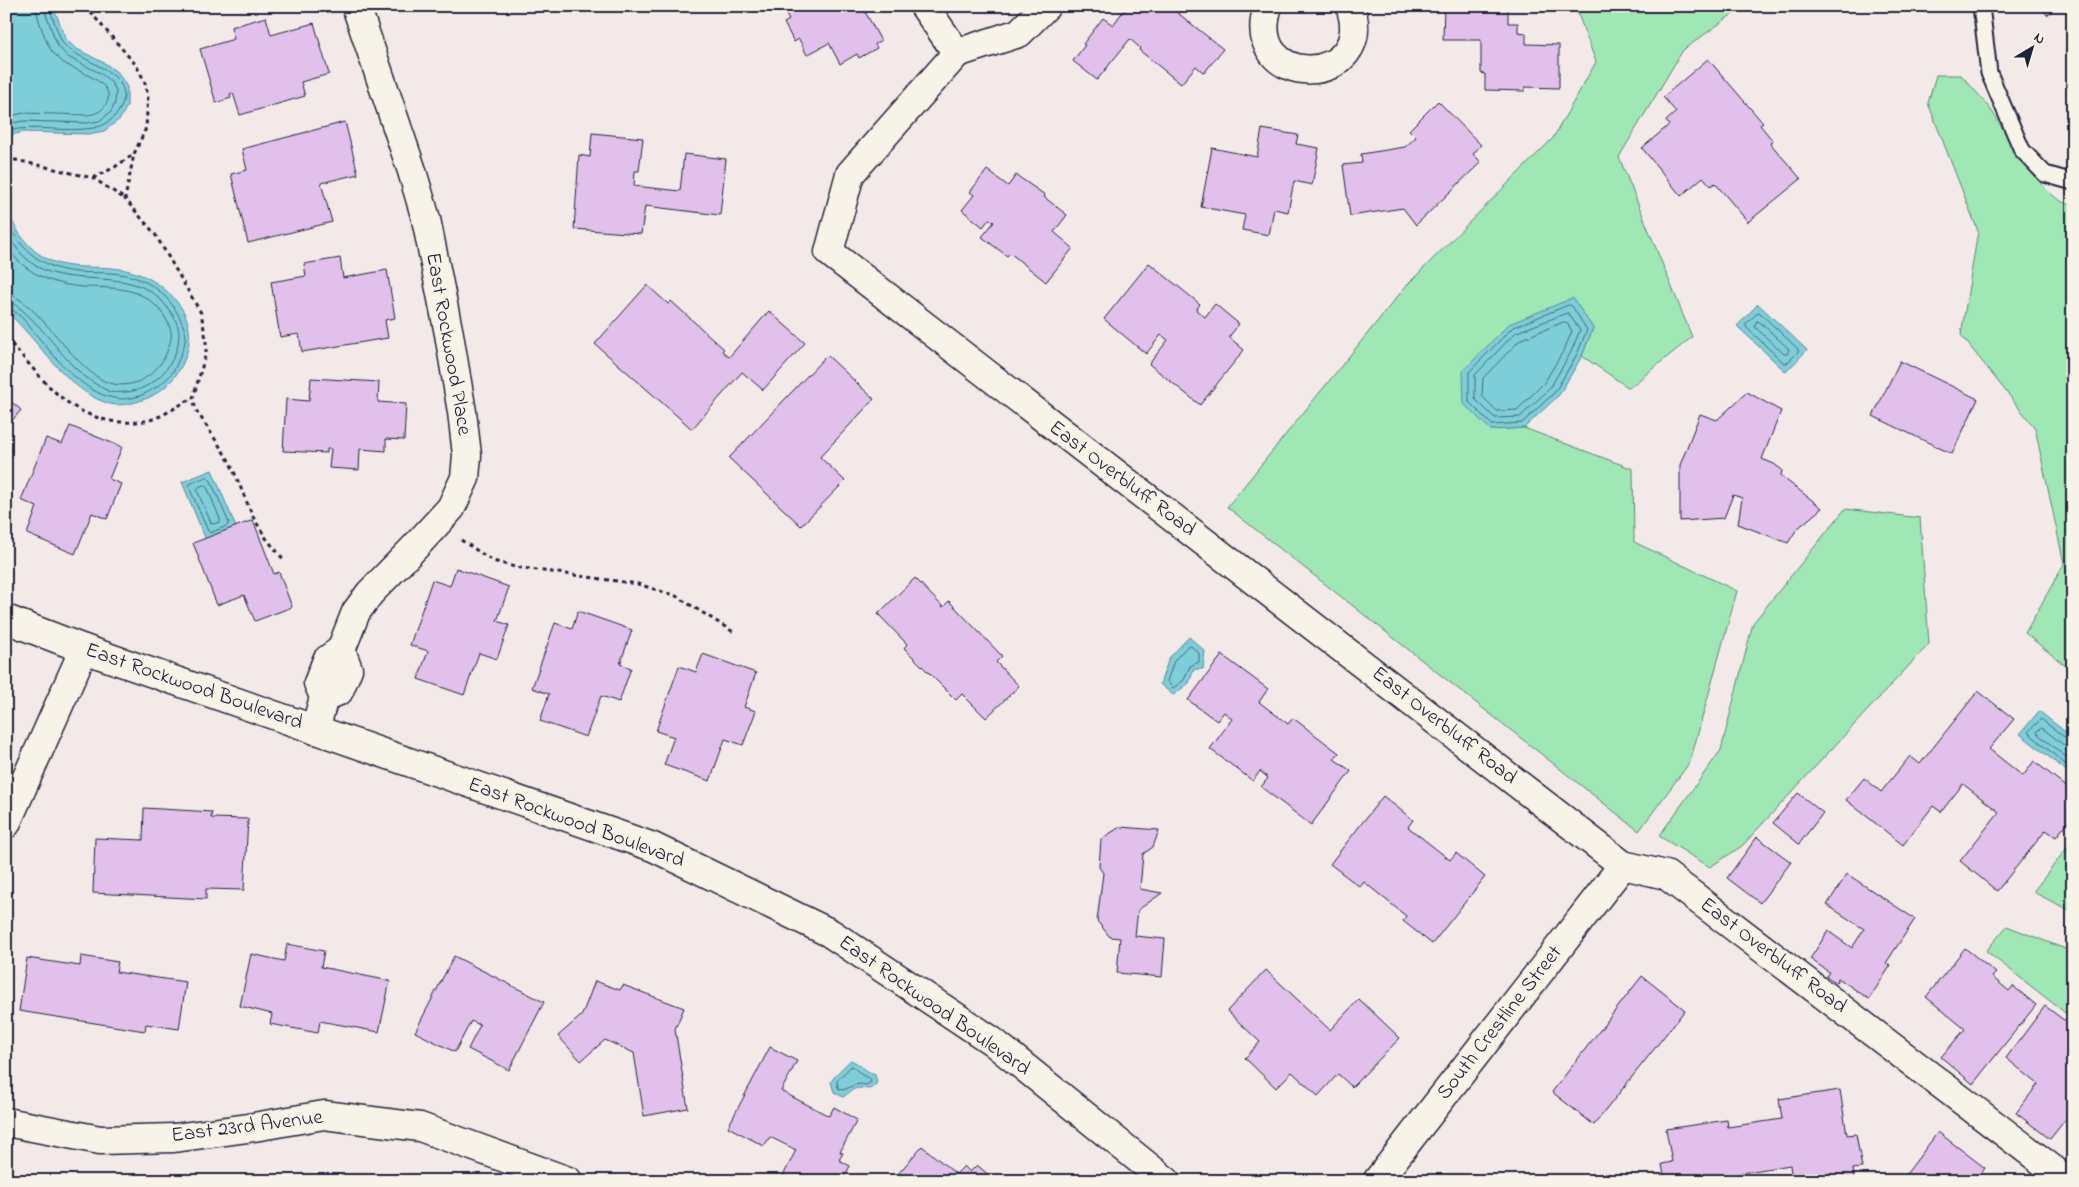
<svg xmlns="http://www.w3.org/2000/svg" width="2079" height="1187" font-family="'Indie Flower',sans-serif">
  <style>
    .green { fill: #9fe7b5; stroke: #608478 }
    .water { fill: #7eced9; stroke: #59899a }
    .lines { fill: none; stroke-linecap: round; stroke-linejoin: round }
    .shore { stroke: #47677a; stroke-width: 1 }
    .building { fill: #e1c0ec; stroke: #22223b }
    .service-casing { stroke: #22223b; stroke-width: 19 }
    .minor-casing { stroke: #22223b; stroke-width: 31 }
    .tertiary-casing { stroke: #22223b; stroke-width: 31 }
    .path { stroke: #22223b; stroke-width: 3; stroke-dasharray: 4 4; stroke-linecap: butt }
    .service { stroke: #f7f3e8; stroke-width: 15 }
    .minor { stroke: #f7f3e8; stroke-width: 28 }
    .tertiary { stroke: #f7f3e8; stroke-width: 28 }
    .labels { text-anchor: middle; dominant-baseline: central; stroke-width: 4; stroke-linejoin: round; paint-order: stroke }
    .street-label { font-size: 21px; fill: #22223b; stroke: #f7f3e8 }
  </style>
  <rect width="100%" height="100%" fill="#f3e9e9"/>
  <filter id="ink" filterUnits="userSpaceOnUse"><feTurbulence type="fractalNoise" baseFrequency=".02" numOctaves="2"/><feDisplacementMap in="SourceGraphic" scale="10" xChannelSelector="R" yChannelSelector="G"/><feConvolveMatrix kernelMatrix="1 2 1 2 8 2 1 2 1" color-interpolation-filters="sRGB"/></filter>
  <g filter="url(#ink)">
    <path class="green" d="M1575,6H1744L1683,50L1619,157L1692,337L1629,388L1582,356L1593,328L1491,430L1524,428L1633,469L1634,542L1737,591L1690,762L1639,831L1227,507L1406,286L1553,138L1596,62Z
      M1936,75H1961C1971,86 1982,98 1991,110C2007,134 2043,203 2073,205V672L2025,633L2064,564L2035,428L1961,335L1978,231L1928,103Z
      M1845,509L1920,518L1929,644L1742,846L1710,867L1659,836L1721,750L1753,623Z
      M2073,840V912L2033,892Z
      M2007,926L2073,952V1019L1986,951Z"/>
    <path class="water" d="M6,6H53L66,39L75,48L106,64L118,73L127,87V106L120,119L104,131L88,134L24,132L6,136Z
      M6,208C14,226 24,245 42,256C63,270 88,266 112,268C138,270 161,282 177,302C189,316 192,334 187,352C182,371 168,388 150,397C138,402 123,407 110,404C67,392 38,339 6,311Z
      M1573,298L1593,328L1582,356L1559,395L1524,428L1491,430L1464,404L1463,371L1509,324Z
      M1758,304L1807,350L1786,372L1737,326Z
      M212,470L236,527L206,540L182,482Z
      M1189,637L1205,651L1203,669H1194L1189,683L1173,695L1160,684L1169,658Z
      M2039,711L2073,738V766L2068,772L2020,734Z
      M851,1060C860,1064 865,1071 875,1075L877,1082C872,1091 868,1089 859,1088C853,1088 848,1094 843,1097L834,1092L831,1082C833,1077 846,1064 851,1060Z"/>
    <g class="lines">
      <path class="shore" d="M6,117L24,113L87,115C95,114 102,112 106,104C119,83 77,72 64,63C60,61 57,56 53,53C47,46 36,15 36,6
        M6,124L24,121L87,123L99,121L111,112L115,103L116,90L110,81L100,73L68,57L57,45L43,6
        M6,131C37,124 64,133 93,128C105,126 114,119 120,109C140,70 76,63 62,42C60,39 50,10 49,6
        M6,220C17,244 35,262 60,269C77,274 93,272 110,273C146,275 172,294 184,328C189,340 180,356 175,368C169,380 156,388 144,394C99,415 60,363 34,332C27,324 17,309 6,308
        M6,233C15,246 23,258 36,266C74,289 129,266 162,301C169,309 179,322 179,334C179,362 154,391 125,392C120,392 115,393 110,392C97,386 86,378 76,369C61,355 24,302 6,301
        M6,246C24,273 52,285 84,287C109,288 137,286 156,306C163,313 169,322 171,332C172,339 169,347 166,354C155,378 129,392 104,381C72,366 33,295 6,294
        M1569,305L1572,306L1587,330L1577,354L1555,392L1522,423L1492,425L1469,402V372L1512,328Z
        M1759,312L1798,349V352L1787,363H1784L1746,327V324Z
        M1568,313L1580,330L1571,352L1550,388L1520,417L1495,418L1475,399V375L1515,333Z
        M1757,321L1760,322L1789,349L1787,354H1784L1755,327Z
        M1564,322L1567,323L1572,331L1565,348L1544,383L1517,410L1497,411L1482,396L1483,378L1520,340Z
        M207,477L210,479L229,523L227,526L210,533L208,531L189,487L190,484Z
        M204,485L207,487L220,519V522L214,524L211,523L197,490L198,488Z
        M1188,646H1191L1199,653V662L1190,666L1184,680L1173,688L1167,681L1174,661Z
        M2073,741L2068,740L2041,719L2028,732L2065,764L2073,763
        M2073,748L2065,746L2042,728L2037,731L2038,734L2066,757H2073
        M852,1066L862,1075L870,1079L871,1082L866,1085C855,1082 851,1088 842,1090L838,1088L837,1081Z"/>
    </g>
    <path class="building" d="M785,6H862L881,41L875,44L877,48L859,58L857,54L840,64L829,43L807,55L799,39L794,42L784,23L789,20L782,8Z
      M1127,6H1169L1223,49L1204,73L1196,66L1181,84L1139,50L1140,48L1130,39L1097,80L1073,61L1085,45L1083,44L1103,18L1113,25Z
      M1444,6H1508V23H1518V32L1526,33V44L1559,45V88L1525,87V91L1485,90V74L1481,73V40H1443Z
      M2040,6H2058L2047,15Z
      M266,17L271,35L314,23L329,74L301,82L305,96L240,115L233,93L230,94L231,98L216,103L200,49L234,39L231,27Z
      M1708,59L1763,123L1760,125L1773,141L1770,143L1801,179L1748,222L1715,183L1711,186L1703,177L1681,196L1642,148L1669,125L1666,121L1676,112L1663,97Z
      M1438,101L1481,145L1473,154L1481,162L1416,225L1403,208L1350,216L1343,165L1362,163L1361,154L1405,147L1416,137L1409,130Z
      M345,122L358,174L321,183L332,222L248,243L231,174L247,170L242,149Z
      M1262,129L1298,135L1296,144L1319,148L1312,185L1294,181L1288,212L1274,209L1269,235L1242,230L1245,215L1201,207L1212,148L1257,157Z
      M592,133L643,138L639,171H635L634,186L680,191L684,154L726,159L720,215L645,206L641,234L574,229L579,155L590,157Z
      M987,170L1008,186L1016,175L1045,195L1044,197L1067,215L1054,232L1073,248L1046,282L1010,253L1007,256L982,237L994,222L989,219L983,227L962,210L974,195L970,192Z
      M340,258L343,278L387,270L395,318L385,320L388,338L302,352L299,334L280,337L271,282L306,276L304,264Z
      M1149,263L1200,304L1196,310L1205,317L1215,304L1239,324L1229,337L1244,350L1200,405L1149,364L1168,340L1161,335L1146,354L1104,319Z
      M647,285L668,304L671,301L724,349L722,351L729,357L769,311L805,343L763,390L742,372L692,429L595,344Z
      M827,355L874,399L820,457L845,481L801,526L729,458Z
      M1900,361L1978,399L1952,454L1873,416Z
      M311,378L379,382L378,402L406,404L404,440L386,439V451L360,449L359,470L329,468L331,449H327V453L283,451L286,399L309,401Z
      M1747,392L1781,411L1762,459L1774,464L1782,470L1781,476L1822,508L1797,529L1788,543L1738,524L1742,498L1733,495L1724,518L1680,521V465L1700,414L1717,420Z
      M6,397L21,410L6,428Z
      M70,426L122,447L109,479L121,484L107,519L92,513L75,554L27,534L37,507L21,500L46,438L62,444Z
      M253,520L274,574L279,572L292,607L255,621L244,595L217,605L193,543Z
      M456,568L509,587L497,621L509,625L497,659L479,653L464,695L418,679L428,651L410,645L432,580L450,586Z
      M915,578L943,607L949,601L1002,656L996,662L1019,686L986,718L962,694L956,700L904,648L907,644L878,614Z
      M578,611L632,630L620,664L631,668L619,702L601,696L586,737L540,721L549,694L532,688L555,623L572,629Z
      M703,654L756,673L744,707L756,711L743,745L725,739L710,781L664,765L674,737L656,731L679,666L696,672Z
      M1222,655L1268,689L1259,702L1288,724L1293,718L1339,753L1334,759L1351,771L1311,825L1261,787L1268,778L1260,771L1253,781L1210,749L1232,719L1224,712L1217,721L1188,700Z
      M1978,691L2014,719L1989,749L2023,776L2034,761L2073,792V816L2056,837L2046,830L1997,891L1960,861L1999,812L1963,784L1941,812L1933,806L1903,845L1846,800L1864,778L1881,792L1910,756L1920,764Z
      M1798,793L1823,813L1799,844L1773,823Z
      M1383,796L1413,820L1408,827L1450,860L1456,853L1485,877L1432,944L1403,921L1406,916L1364,882L1360,887L1330,864Z
      M144,808L212,812L211,818L248,819L244,890L206,889V899L93,893L95,838L143,840Z
      M1120,827L1159,830L1153,847L1143,854L1140,889L1162,893L1138,910L1135,936L1165,939L1162,977L1117,973L1120,938L1110,937L1097,921L1103,873L1099,867L1101,839Z
      M1757,837L1791,862L1760,903L1727,878Z
      M1847,874L1915,919L1886,963L1891,965L1869,999L1838,978L1836,983L1826,976L1829,972L1810,959L1828,931L1852,948L1864,929L1827,905Z
      M287,944L324,951L321,967L390,981L379,1032L320,1021L318,1033L270,1024L272,1014L240,1006L251,954L284,961Z
      M1965,948L1996,973L1992,977L2009,991L2013,986L2036,1005L1973,1084L1941,1057L1965,1029L1926,997Z
      M81,956L118,962L116,972L186,982L179,1029L146,1024L145,1031L19,1011L27,958L80,966Z
      M454,956L544,1002L509,1070L468,1049L480,1025L471,1021L455,1052L415,1032Z
      M1266,970L1330,1030L1359,999L1400,1038L1352,1087L1338,1074L1318,1096L1292,1072L1276,1088L1245,1058L1260,1042L1227,1011Z
      M1642,976L1685,1010L1594,1125L1552,1092Z
      M595,981L620,990L623,985L684,1008L675,1029L688,1108L644,1116L634,1053L605,1040L581,1061L558,1036L582,1015Z
      M2045,1006L2073,1027V1110L2050,1139L2016,1113L2038,1084L2006,1058Z
      M770,1047L797,1061L781,1091L829,1116L834,1107L857,1120L840,1152L843,1153L839,1160L850,1166L842,1181H787L782,1178L796,1150L770,1137L764,1146L728,1127Z
      M1840,1090L1847,1135L1856,1134L1862,1168L1853,1169L1854,1179L1840,1181H1792L1790,1165L1735,1174L1736,1181H1665L1662,1164L1672,1162L1666,1129L1727,1120L1728,1127L1782,1119L1779,1099Z
      M1938,1132L1985,1168L1976,1181H1901Z
      M922,1146L956,1174L964,1166L970,1172L977,1165L996,1181H892Z"/>
    <g class="lines">
      <g class="service-casing">
        <path id="service" d="M1981,6L1989,73L2022,150L2045,174L2073,182"/>
      </g>
      <g class="minor-casing">
        <path id="minor" d="M924,6L957,53
          M1046,6L1019,33L957,53L850,174L829,252C1092,458 1359,660 1623,865L1666,875L2068,1181
          M1268,6C1241,93 1379,88 1350,6
          M324,697L339,691L348,669L341,650
          M315,730L324,697L318,683L327,660L341,650L356,612L370,593L414,548L451,508L465,478L467,455L462,412L449,334L426,219L412,171L356,6
          M6,824L84,649
          M6,1122L100,1140L174,1138L248,1128L324,1115L420,1127L568,1181
          M1377,1181L1623,865"/>
      </g>
      <g class="tertiary-casing">
        <path id="tertiary" d="M6,619L84,649L653,847L830,933L992,1041L1166,1181"/>
      </g>
      <path class="path" d="M85,6L136,65L144,80L148,95L146,128L134,154L125,199L155,234L201,313L206,339V353L193,398L196,410L230,462L253,517L266,538L284,560
        M6,160H16L93,178L125,199
        M93,178L115,167L134,154
        M6,338C39,373 61,412 111,421C125,423 140,423 153,419C167,414 180,404 193,398
        M461,540L493,561L515,567L638,584L676,596L735,633"/>
      <use href="#service" class="service"/>
      <use href="#minor" class="minor"/>
      <use href="#tertiary" class="tertiary"/>
    </g>
  </g>
  <g class="labels">
    <g class="street-label">
      <text transform="translate(448 344) rotate(80)">East Rockwood Place</text>
      <text transform="translate(1122 479) rotate(37)">East Overbluff Road</text>
      <text transform="translate(194 687) rotate(19)">East Rockwood Boulevard</text>
      <text transform="translate(1444 726) rotate(38)">East Overbluff Road</text>
      <text transform="translate(576 823) rotate(20)">East Rockwood Boulevard</text>
      <text transform="translate(1773 956) rotate(37)">East Overbluff Road</text>
      <text transform="translate(934 1006) rotate(35)">East Rockwood Boulevard</text>
      <text transform="translate(1500 1023) rotate(-52)">South Crestline Street</text>
      <text transform="translate(247 1127) rotate(-7)">East 23rd Avenue</text>
    </g>
  </g>
  <rect width="2079" height="1187" fill="none" stroke="#f7f3e8" stroke-width="25"/>
  <rect x="12" y="12" width="2054" height="1162" fill="none" stroke="#22223b" stroke-width="2" filter="url(#ink)"/>
  <g transform="translate(2032 48) rotate(38)" stroke="#f7f3e8" stroke-width="4" paint-order="stroke">
  <path d="M0-4L9 19L0 12L-9 19Z" fill="#22223b"/>
  <text y="-8" font-size="14" font-weight="bold" text-anchor="middle" fill="#22223b">N</text>
  </g>
</svg>
